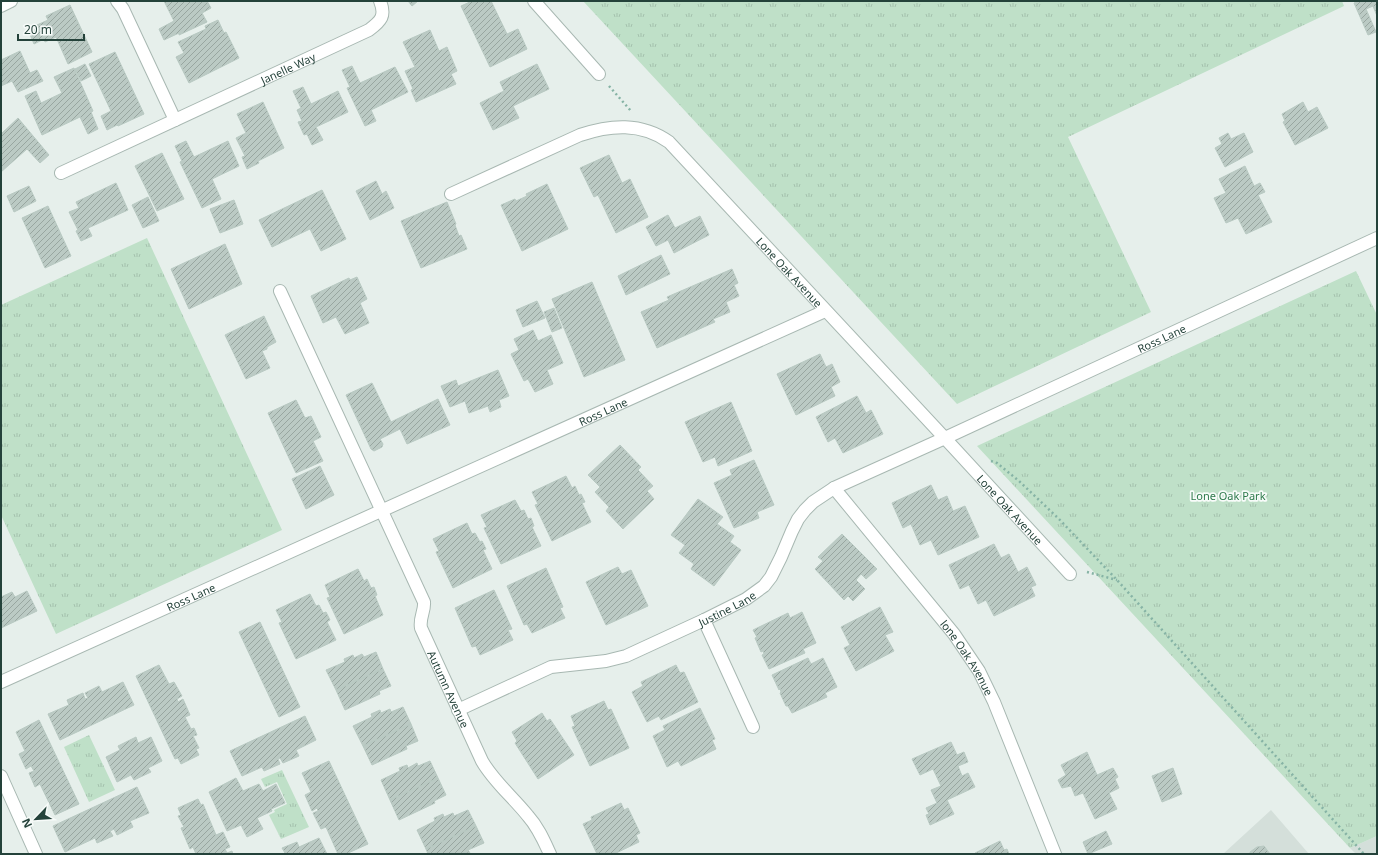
<svg xmlns="http://www.w3.org/2000/svg" width="1378" height="855" font-family="'Noto Sans',sans-serif">
  <style>
    .built { fill: #d4dfda }
    .grass { fill: url(#grass-tufts) }
    .building { fill: url(#building-hatch); stroke: #b8c9c2 }
    .lines { fill: none; stroke-linecap: round; stroke-linejoin: round }
    .minor-casing { stroke: #a8b8b2; stroke-width: 14 }
    .path { stroke: #86b3a5; stroke-width: 2.5; stroke-dasharray: 2 3; stroke-linecap: butt }
    .minor { stroke: #fff; stroke-width: 12 }
    .labels { text-anchor: middle; dominant-baseline: central; stroke-width: 3.5; stroke-linejoin: round; paint-order: stroke }
    .street-label { font-size: 11px; fill: #24423a; stroke: #f7fbf9 }
    .park-label { font-size: 11px; fill: #2d7a4b; stroke: #f7fbf9 }
  </style>
  <defs>
    <pattern id="grass-tufts" width="24" height="20" patternUnits="userSpaceOnUse"><rect width="24" height="20" fill="#bfe0c8"/><path d="M3 7l-1-3M5 7V3M7 7l1-3M15 17l-1-3M17 17v-4M19 17l1-3" fill="none" stroke="#a4c1ad"/></pattern>
    <pattern id="building-hatch" width="6" height="6" patternUnits="userSpaceOnUse"><rect width="6" height="6" fill="#bbcac4"/><path d="M-1 1l2-2M0 6l6-6M5 7l2-2" fill="none" stroke="#98a6a0"/></pattern>
  </defs>
  <rect width="100%" height="100%" fill="#e6efeb"/>
  <path class="built" d="M1271,810L1309,854H1223Z
    M1377,836V854H1356L1350,848Z"/>
  <path class="grass" d="M583,1H1342L1344,6L1068,137L1151,312L957,404Z
    M147,238L282,530L56,634L1,515V305Z
    M1356,271L1377,315V836L1350,848L977,446Z
    M89,735L115,790L89,802L64,747Z
    M282,770L309,827L281,839L269,815L275,812L274,810L287,804L277,782L265,787L261,779Z"/>
  <path class="building" d="M164,1H207L211,8L202,13L207,22L179,35V33L164,40L159,29L174,21Z
    M408,1H418L412,6Z
    M472,1H491L507,34L518,29L527,49L490,67L461,6Z
    M1358,1H1377V16L1373,6L1366,9L1376,32L1368,35L1354,3Z
    M70,5L92,52L68,64L56,37L45,42L44,39L34,44L29,32L38,28L37,25L48,20L46,16Z
    M218,20L224,33L226,32L239,58L189,83L176,57L184,53L178,42L206,29L205,26Z
    M430,30L439,51L447,47L457,71L451,74L456,84L416,102L411,90L413,89L405,71L415,67L403,42Z
    M20,51L30,73L37,70L43,81L18,92L12,81L1,86V60Z
    M115,52L144,114L118,126L117,125L107,130L101,116L111,111L89,64Z
    M85,64L91,76L81,81L75,69Z
    M537,64L549,89L513,106L519,118L493,130L480,103L504,91L500,82Z
    M352,66L360,83L395,67L408,92L371,110L376,121L365,126L347,88L350,87L342,70Z
    M74,68L93,111L91,112L98,129L88,134L80,117L42,135L25,96L36,91L41,103L62,93L54,77Z
    M303,87L311,104L338,91L348,112L316,127L323,140L312,145L307,134L304,135L298,122L302,121L297,110L301,108L293,91Z
    M263,102L284,148L258,161L259,163L247,169L242,157L245,156L236,138L246,133L237,114Z
    M1303,102L1308,112L1317,107L1328,128L1295,145L1283,122L1285,121L1282,114Z
    M18,118L49,155L40,163L27,149L1,172V134Z
    M1228,133L1231,139L1244,133L1253,152L1225,167L1215,148L1222,144L1219,138Z
    M186,141L194,157L228,141L239,166L212,179L221,199L202,208L180,162L182,161L175,146Z
    M162,153L184,199L157,211L135,166Z
    M609,155L622,183L630,179L648,217L616,233L598,195L594,197L580,168Z
    M1245,166L1254,186L1260,183L1265,192L1258,195L1272,222L1246,234L1238,218L1226,223L1214,198L1226,193L1219,179Z
    M376,181L382,194L386,191L394,208L370,220L356,191Z
    M116,183L128,210L88,228L92,236L81,241L76,231L78,230L69,212L79,208L76,202Z
    M547,184L568,229L522,251L501,205L515,199L516,201L527,196L526,194Z
    M29,186L36,201L14,212L7,196Z
    M322,190L346,239L321,251L310,229L272,247L259,220Z
    M148,197L159,221L143,228L132,205Z
    M234,200L243,224L220,233L210,209Z
    M447,202L456,224L455,225L459,236L461,235L467,249L421,268L401,221Z
    M48,206L71,256L45,268L22,218Z
    M668,215L675,228L700,216L709,235L674,253L668,240L656,246L646,227Z
    M225,244L242,284L189,309L171,269Z
    M661,255L670,274L626,295L618,276Z
    M732,269L738,283L734,285L739,296L726,302L730,312L713,319L715,322L657,348L641,312L669,300L667,297Z
    M357,277L367,299L360,303L369,323L345,334L336,317L323,323L311,296L349,278L350,280Z
    M592,282L625,360L584,377L552,299Z
    M537,301L545,318L523,327L516,310Z
    M554,308L562,328L552,332L544,312Z
    M264,316L276,342L267,347V349L262,351L270,368L246,379L225,335Z
    M533,330L538,341L551,335L563,363L547,370L553,384L535,392L528,379L524,381L511,354L519,350L514,339Z
    M820,354L826,367L832,364L840,382L831,387L835,396L796,415L777,374Z
    M498,370L509,396L499,400L501,407L490,412L488,406L469,413L465,401L450,407L441,386L456,380L458,386Z
    M372,383L391,422L438,399L450,425L407,444L400,429L380,439L383,444L382,447L374,451L371,449L346,395Z
    M857,396L866,413L871,410L883,434L843,453L835,438L828,442L816,417Z
    M296,400L305,418L311,416L321,437L313,441L323,461L296,473L268,413Z
    M731,402L752,451L718,466L715,457L703,462L685,422Z
    M620,445L641,467L638,470L653,486L647,491L654,499L623,529L606,511L609,507L595,492L600,487L588,475Z
    M754,460L774,505L757,512L759,518L734,528L714,483L732,475L730,470Z
    M320,466L334,495L306,509L292,479Z
    M566,476L572,488L575,486L579,495L581,494L585,502L582,503L591,522L552,541L535,505L538,504L532,492Z
    M931,485L938,500L947,496L953,511L965,506L979,537L938,555L931,540L920,545L911,524L903,528L892,503Z
    M698,499L723,517L717,524L734,536L730,542L741,550L714,586L691,569L694,564L679,553L685,545L671,535Z
    M515,500L521,511L524,510L528,519L531,518L534,526L532,527L541,546L501,564L484,528L487,527L481,515Z
    M467,523L472,534L475,533L480,542L482,541L486,549L483,550L492,569L453,588L436,552L439,551L433,539Z
    M842,534L877,569L866,579L861,574L856,580L865,589L853,601L848,596L844,600L815,569L823,561L818,557Z
    M994,544L1001,558L1009,554L1018,572L1027,567L1036,585L1031,587L1035,596L994,616L986,600L978,604L969,585L960,589L949,565Z
    M618,567L622,574L631,570L648,606L606,625L586,582Z
    M546,568L563,607L560,608L565,618L532,633L527,624L524,625L507,586Z
    M358,569L364,581L367,579L371,588L374,587L377,595L375,596L383,615L344,634L327,598L330,597L325,585Z
    M494,590L512,629L508,630L513,640L480,655L476,646L472,647L455,608Z
    M27,591L37,611L1,628V597L12,592L15,597Z
    M310,594L316,606L319,605L323,613L326,612L330,620L327,622L336,640L296,659L279,623L282,622L276,610Z
    M880,607L893,632L885,635L894,651L856,671L844,648L850,645L841,627Z
    M802,612L816,643L803,649L805,653L769,669L762,655L764,654L763,651L761,652L755,638L757,637L753,630L788,613L790,618Z
    M260,622L300,707L279,717L239,632Z
    M376,652L383,669L336,690L326,670L345,662L344,659L353,655L354,658L362,654L364,657Z
    M808,658L811,664L823,658L837,687L825,693L827,697L792,713L788,706H786L780,693L781,692L780,689L779,690L772,675Z
    M159,665L169,684L174,682L182,696L177,699L178,702L183,699L190,715L185,717L191,729L194,728L197,735L193,736L199,748L196,749L199,755L181,764L178,758L175,759L136,676Z
    M676,665L680,673L684,672L698,702L661,720L659,716L647,722L632,692L643,686L641,682Z
    M383,669L391,686L379,691L380,694L345,710L336,690Z
    M123,682L134,705L60,740L48,714L69,705L67,700L83,693L85,699L88,698L85,693L99,686L102,692Z
    M604,701L608,710L611,709L629,748L590,766L572,727L575,726L571,716Z
    M403,707L411,724L363,746L353,726L372,717L371,714L380,710L381,713L390,709L391,712Z
    M700,708L715,739L712,740L716,749L681,766L678,761L667,767L653,736L665,730L663,726Z
    M542,713L547,721L550,719L574,755L538,779L515,743L517,741L512,732Z
    M305,716L316,740L296,750L299,756L283,763L280,758L278,759L280,764L264,771L262,767L242,776L230,751Z
    M39,720L79,804L55,815L40,784L35,787L29,773L34,771L31,766L26,769L19,754L25,751L16,732Z
    M411,724L418,741L406,746L407,749L372,765L363,746Z
    M136,737L138,743L151,737L162,761L148,768L151,772L134,780L131,775L117,782L106,757L120,750L118,746Z
    M951,742L957,755L964,752L968,762L958,766L962,776L968,773L975,787L947,800L954,814L930,825L926,815L929,814L926,808L937,803L931,790L941,786L933,769L920,775L912,759Z
    M1087,752L1097,775L1113,768L1118,777L1115,779L1119,788L1109,793L1117,809L1095,819L1083,793L1075,796L1071,786L1062,788L1058,780L1066,775L1061,765Z
    M329,761L368,844L346,854H338L326,827L321,829L313,813L318,811L317,808L312,811L305,795L311,792L302,773Z
    M430,761L438,778L390,800L381,780L400,771L399,768L407,765L408,768L417,763L418,766Z
    M1173,768L1182,794L1162,802L1152,776Z
    M236,778L243,791L259,784L263,791L276,784L285,803L271,809L272,811L257,818L263,829L247,837L241,825L227,831L209,792Z
    M438,778L446,795L434,801L435,803L399,820L390,800Z
    M137,787L149,813L130,821L133,827L117,835L114,829L110,831L113,836L97,843L95,838L65,852L53,826Z
    M198,799L201,805L203,804L216,835L223,832L230,847L225,849L227,853L232,851L233,854H196L193,847L190,849L181,828L184,827L178,816L181,815L178,808Z
    M621,803L624,810L628,808L640,833L636,835L639,842L614,854H608V853L597,854L583,824L592,820L591,817Z
    M468,810L476,826L426,849L417,830L435,821L434,818L443,814L444,817L453,813L454,816Z
    M476,826L484,843L468,850L470,853L428,854L426,849Z
    M1106,831L1112,844L1088,854L1083,842Z
    M319,838L327,854H283L285,853L282,848L297,842L299,847Z
    M1000,841L1004,850L1007,849L1009,854H975V853Z
    M1264,846L1270,854H1250V852L1257,847Z"/>
  <g class="lines">
    <g class="minor-casing">
      <g id="minor">
        <path d="M117,1L123,9L175,120"/>
        <path d="M534,1L599,74"/>
        <path d="M1,6L11,1"/>
        <path id="s1" d="M61,173L369,30C381,21 386,16 380,1"/>
        <path id="s2" d="M451,194L580,135C610,125 641,122 669,142L954,448L1070,574"/>
        <path id="s3" d="M280,291L424,602C425,611 419,618 421,628L482,761C494,782 513,797 528,816C538,827 544,841 550,854"/>
        <path id="s4" d="M834,488L954,634L979,671L994,702L1055,854"/>
        <path d="M704,620L753,727"/>
        <path id="s5" d="M1,682L825,311"/>
        <path id="s6" d="M458,710L551,667L606,661L626,656L704,620L746,599L764,586L771,577L781,557L792,531L798,519L805,510L813,502L834,488L945,438L1377,238"/>
        <path d="M1,776L36,854"/>
      </g>
    </g>
    <path class="path" d="M609,86L631,111
      M991,461L997,463L1019,481L1059,519L1117,580L1364,854
      M1087,572L1117,580"/>
    <use href="#minor" class="minor"/>
  </g>
  <g class="labels">
    <g class="street-label">
      <text stroke="none"><textPath href="#s1" startOffset="250">Janelle Way</textPath></text>
      <text stroke="none"><textPath href="#s2" startOffset="412">Lone Oak Avenue</textPath></text>
      <text stroke="none"><textPath href="#s6" startOffset="817">Ross Lane</textPath></text>
      <text stroke="none"><textPath href="#s5" startOffset="660">Ross Lane</textPath></text>
      <text stroke="none"><textPath href="#s2" startOffset="736">Lone Oak Avenue</textPath></text>
      <text stroke="none"><textPath href="#s5" startOffset="208">Ross Lane</textPath></text>
      <text stroke="none"><textPath href="#s6" startOffset="290">Justine Lane</textPath></text>
      <text stroke="none"><textPath href="#s4" startOffset="216">lone Oak Avenue</textPath></text>
      <text stroke="none"><textPath href="#s3" startOffset="436">Autumn Avenue</textPath></text>
    </g>
    <g class="park-label">
      <text x="1228" y="495">Lone Oak Park</text>
    </g>
  </g>
  <rect width="1378" height="855" fill="none" stroke="#24423a" stroke-width="4"/>
  <g transform="translate(36 819) rotate(245)" stroke="#f7fbf9" stroke-width="3" paint-order="stroke">
  <path d="M0-3L7 15L0 10L-7 15Z" fill="#24423a"/>
  <text y="-6" font-size="11" font-weight="bold" text-anchor="middle" fill="#24423a">N</text>
  </g>
  <path d="M18 34v6h66v-6" fill="none" stroke="#24423a" stroke-width="2"/>
  <text x="24" y="34" font-size="12" fill="#24423a" stroke="#f7fbf9" stroke-width="3" paint-order="stroke">20 m</text>
</svg>
